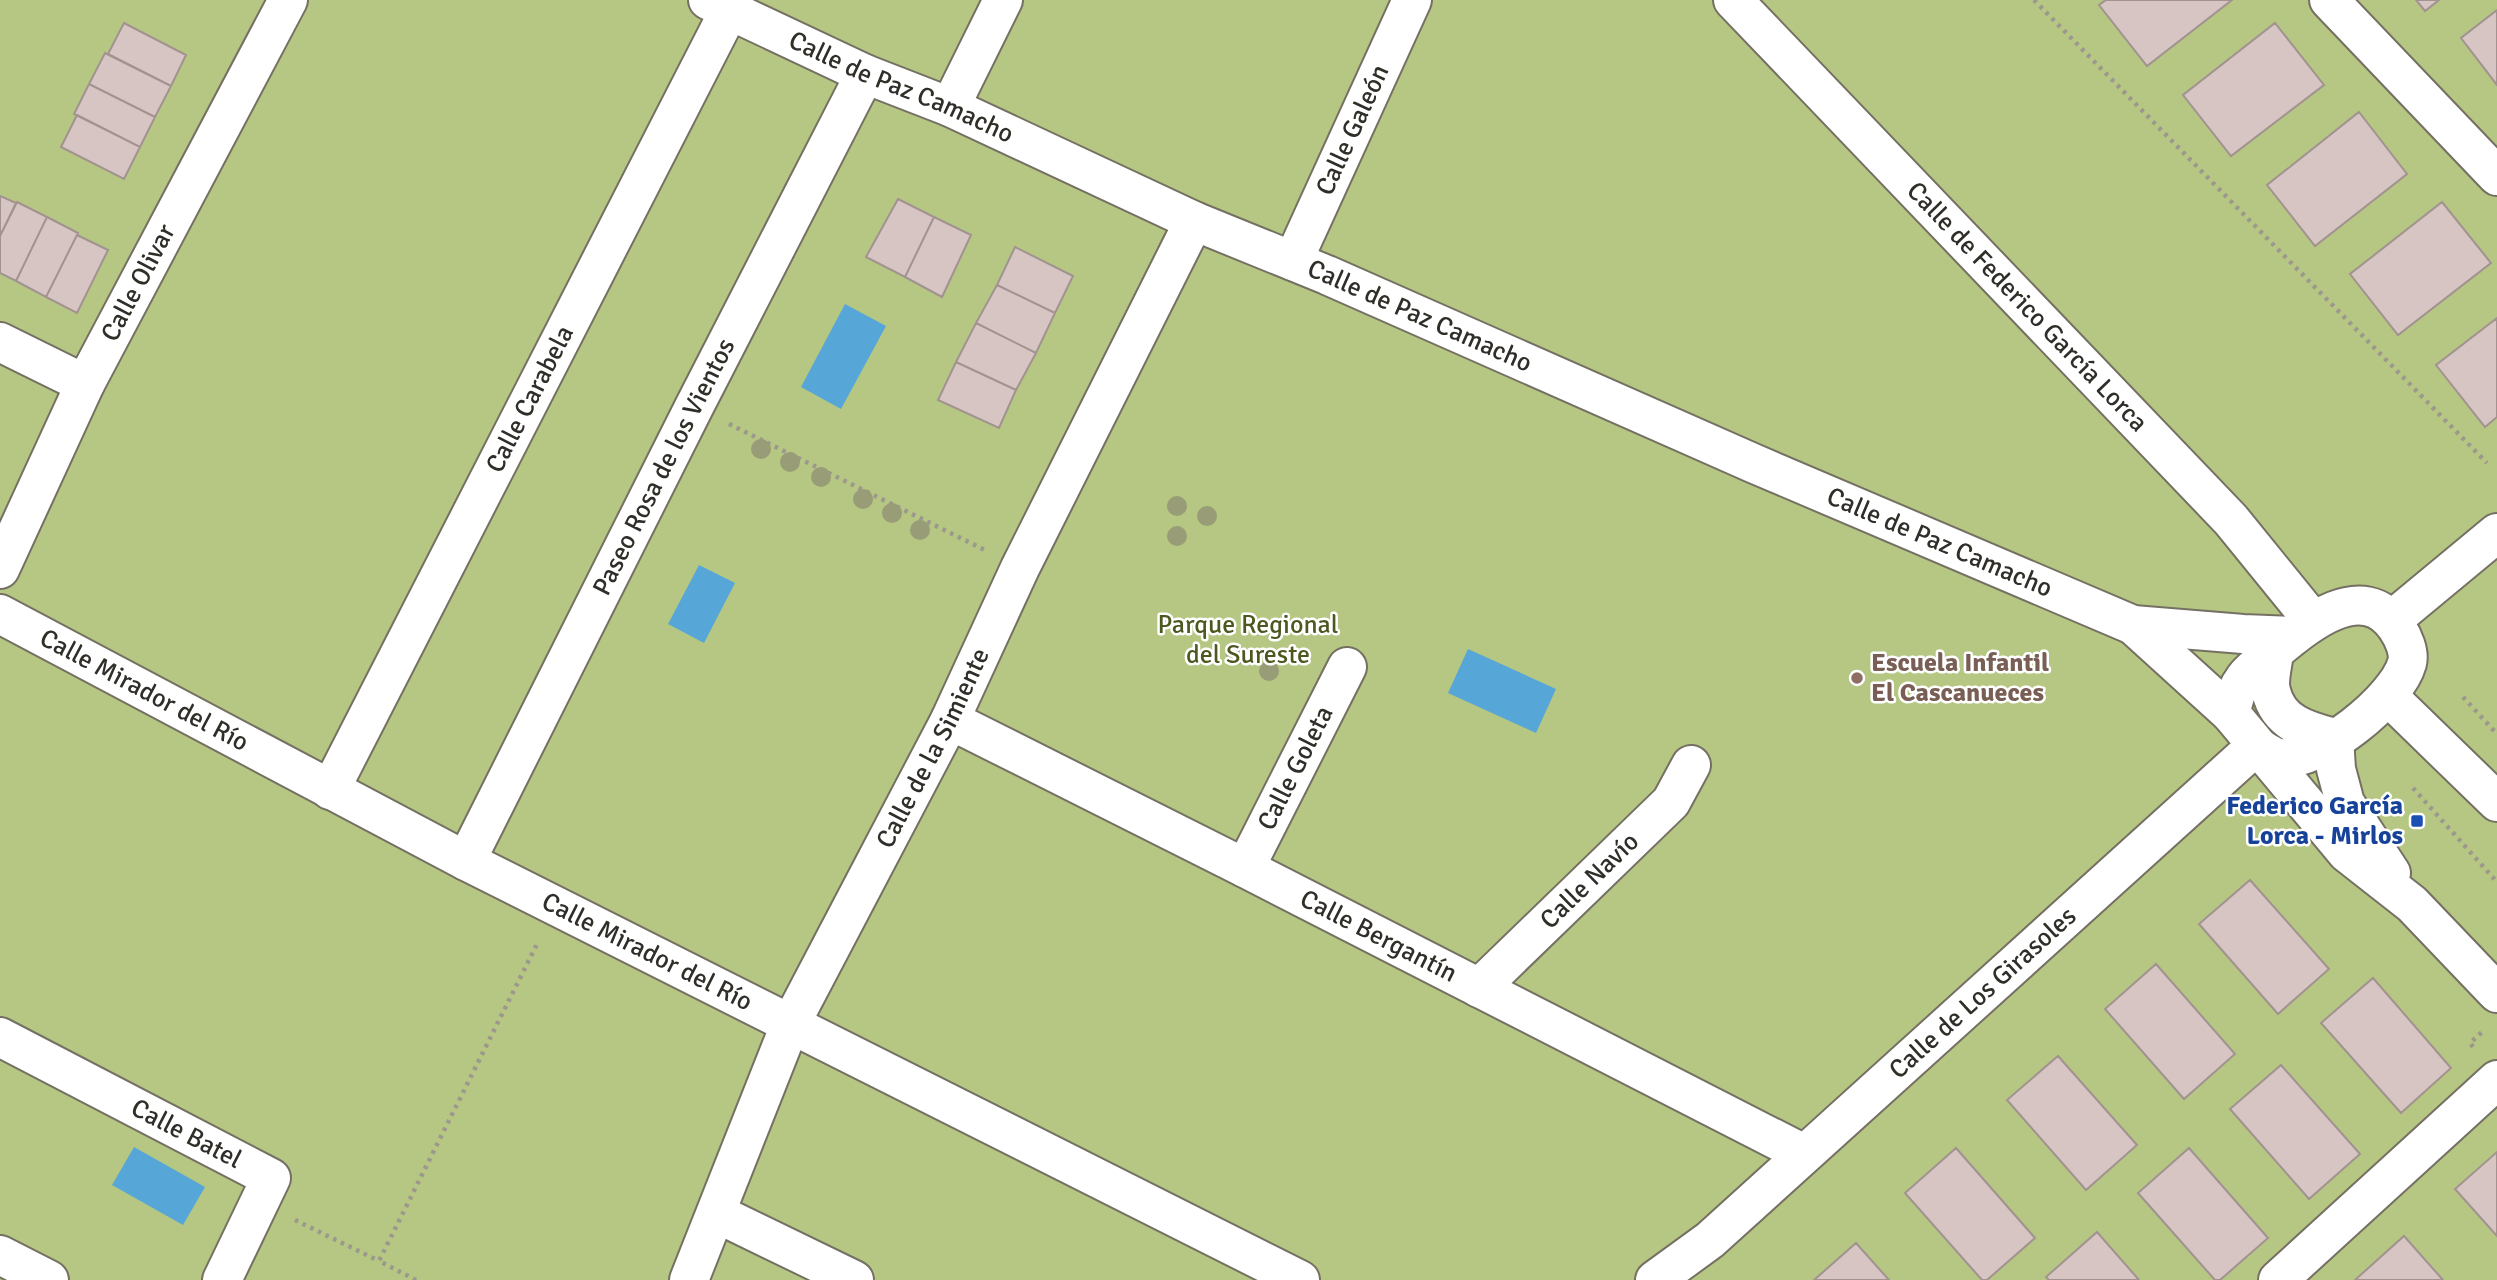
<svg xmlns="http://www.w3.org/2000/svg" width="2497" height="1280" font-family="Signika,sans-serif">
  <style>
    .green { fill: #b5c782 }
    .water { fill: #57a6d8 }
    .building { fill: #d6c5c2; stroke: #a29290; stroke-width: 2 }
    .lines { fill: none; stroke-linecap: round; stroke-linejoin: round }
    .minor-casing { stroke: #757063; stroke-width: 42 }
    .path { stroke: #9c988e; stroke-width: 4.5; stroke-dasharray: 3.5 5; stroke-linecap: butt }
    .minor { stroke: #fff; stroke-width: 38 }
    .tree { fill: #989c77 }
    .education-dot { fill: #8d6e63; stroke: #fff; stroke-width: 2.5 }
    .transit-dot { fill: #1a4fb4; stroke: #fff; stroke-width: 2.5 }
    .labels { text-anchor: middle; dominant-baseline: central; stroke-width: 5; stroke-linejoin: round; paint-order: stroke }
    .street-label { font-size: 26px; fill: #302e28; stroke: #fff }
    .park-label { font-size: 26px; fill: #4c581f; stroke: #fff }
    .education-label { font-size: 26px; font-weight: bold; fill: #785e54; stroke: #fff; text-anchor: start }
    .transit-label { font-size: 26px; font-weight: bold; fill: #164399; stroke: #fff; text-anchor: end }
  </style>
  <rect width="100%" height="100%" fill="#f6f0e2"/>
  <path class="green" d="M0,0H2497V1280H0Z"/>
  <path class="water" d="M845,304L886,326L841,409L801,387Z
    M699,565L735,583L704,643L668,624Z
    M1468,649L1556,689L1536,733L1448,693Z
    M134,1147L205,1187L183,1225L112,1185Z"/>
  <path class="building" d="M2106,0H2232L2147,66L2099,5Z
    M2416,0H2439L2425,11Z
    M2497,10V85L2461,38Z
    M124,23L186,55L171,86L108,54Z
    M2275,23L2324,85L2231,156L2183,95Z
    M105,53L171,86L155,117L89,84Z
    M89,84L155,117L140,147L74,114Z
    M2359,112L2407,174L2315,246L2267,185Z
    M77,115L140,147L124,179L61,147Z
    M0,196L16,203L0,236Z
    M898,199L934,217L905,277L866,257Z
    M17,202L47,217L16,281L0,273V236Z
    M2442,202L2491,263L2398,335L2350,274Z
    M47,217L78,233L46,297L16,281Z
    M934,217L971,235L942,297L905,277Z
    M77,235L108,250L77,313L46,297Z
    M1015,247L1073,276L1055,313L997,285Z
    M997,285L1055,313L1036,353L976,323Z
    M2497,318V417L2485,427L2436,365Z
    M976,323L1036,353L1016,390L956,362Z
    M956,362L1016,390L999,428L938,400Z
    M2250,880L2329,969L2278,1014L2199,924Z
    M2156,964L2235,1054L2184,1099L2105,1009Z
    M2373,978L2451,1068L2401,1113L2321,1023Z
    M2058,1056L2137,1145L2086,1190L2007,1100Z
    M2281,1065L2360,1154L2309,1199L2230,1109Z
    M1956,1148L2035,1238L1987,1280H1982L1905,1193Z
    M2189,1148L2268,1238L2220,1280H2215L2138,1193Z
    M2497,1152V1236L2455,1189Z
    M2097,1232L2139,1280H2049L2046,1277Z
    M2404,1236L2443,1280H2355Z
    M1856,1243L1889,1280H1814Z"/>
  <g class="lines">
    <g class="minor-casing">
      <g id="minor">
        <path id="s1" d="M708,0L865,74L950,107L1194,221L1327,275L1755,464L2133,625L2243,634L2293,636"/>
        <path id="s2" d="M1733,0L2231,520L2313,621"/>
        <path d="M2329,0L2497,176"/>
        <path d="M950,107L1003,0"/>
        <path id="s3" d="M1293,261L1412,0"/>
        <path d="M0,342L85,384"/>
        <path id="s4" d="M0,569L85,384L288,0"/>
        <path id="s5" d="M0,614L466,861L1300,1280"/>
        <path d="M2392,620L2497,533"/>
        <path d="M2133,625L2231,714"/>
        <path d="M2274,652C2249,671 2235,682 2231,714L2347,853L2412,904L2497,993"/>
        <path d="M2388,696L2497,802"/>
        <path id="s6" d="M950,720L1245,868L1804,1154"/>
        <path d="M2334,738L2336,769L2345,803L2391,873"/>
        <path d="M2256,746C2263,750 2272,757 2280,758C2318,763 2397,700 2407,663C2410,652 2403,637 2397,628C2363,577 2305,625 2274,652C2273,664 2268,680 2271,691C2278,723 2307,731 2334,738"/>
        <path id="s7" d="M330,790L730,9"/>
        <path id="s8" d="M466,861L694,407L865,74"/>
        <path id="s9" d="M1245,868L1347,667"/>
        <path id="s10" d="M1479,988L1671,802L1691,765"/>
        <path id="s11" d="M0,1037L271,1178L222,1280"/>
        <path d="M716,1213L854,1280"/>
        <path d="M0,1255L49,1280"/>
        <path id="s12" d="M689,1280L790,1025L950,720L1020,568L1194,221"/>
        <path id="s13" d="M1655,1280L1710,1240L2256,746"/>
        <path d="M2278,1280L2497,1080"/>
      </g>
    </g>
    <path class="path" d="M2034,0L2487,463
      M729,424L985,550
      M2463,697L2497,734
      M2413,788L2497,882
      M2473,1047L2470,1043L2483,1031
      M295,1220L379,1261
      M416,1280L379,1261L538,942"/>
    <use href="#minor" class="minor"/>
  </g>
  <g class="tree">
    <circle cx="761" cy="449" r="10"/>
    <circle cx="790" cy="462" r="10"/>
    <circle cx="821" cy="477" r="10"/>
    <circle cx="863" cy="499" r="10"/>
    <circle cx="1177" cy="506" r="10"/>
    <circle cx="892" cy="513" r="10"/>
    <circle cx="1207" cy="516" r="10"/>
    <circle cx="920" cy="530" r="10"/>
    <circle cx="1177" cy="536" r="10"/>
    <circle cx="1236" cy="655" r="10"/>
    <circle cx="1269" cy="671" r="10"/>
  </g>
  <circle class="education-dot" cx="1857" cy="678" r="7"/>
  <rect class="transit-dot" x="2410" y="814" width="14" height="14" rx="3.5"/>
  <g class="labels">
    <g class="street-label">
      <text stroke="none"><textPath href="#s1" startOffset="212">Calle de Paz Camacho</textPath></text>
      <text stroke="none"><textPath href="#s3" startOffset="144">Calle Galeón</textPath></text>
      <text stroke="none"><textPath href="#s4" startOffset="318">Calle Olivar</textPath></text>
      <text stroke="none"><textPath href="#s2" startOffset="425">Calle de Federico García Lorca</textPath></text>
      <text stroke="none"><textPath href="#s1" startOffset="779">Calle de Paz Camacho</textPath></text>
      <text stroke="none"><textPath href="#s7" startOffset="439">Calle Carabela</textPath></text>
      <text stroke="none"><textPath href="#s8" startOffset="441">Paseo Rosa de los Vientos</textPath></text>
      <text stroke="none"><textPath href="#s1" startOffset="1346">Calle de Paz Camacho</textPath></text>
      <text stroke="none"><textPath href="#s5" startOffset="163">Calle Mirador del Río</textPath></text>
      <text stroke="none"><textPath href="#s12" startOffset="586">Calle de la Simiente</textPath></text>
      <text stroke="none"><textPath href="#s9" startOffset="112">Calle Goleta</textPath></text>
      <text stroke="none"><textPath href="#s10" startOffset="154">Calle Navío</textPath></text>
      <text stroke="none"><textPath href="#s6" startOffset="480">Calle Bergantín</textPath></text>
      <text stroke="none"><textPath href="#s5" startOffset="730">Calle Mirador del Río</textPath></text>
      <text stroke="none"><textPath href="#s13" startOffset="436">Calle de Los Girasoles</textPath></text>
      <text stroke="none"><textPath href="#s11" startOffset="210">Calle Batel</textPath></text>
    </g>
    <g class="park-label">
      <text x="1248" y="625">Parque Regional<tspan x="1248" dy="30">del Sureste</tspan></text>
    </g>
    <g class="education-label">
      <text x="1871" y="663">Escuela Infantil<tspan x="1871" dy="30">El Cascanueces</tspan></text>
    </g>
    <g class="transit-label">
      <text x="2403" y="806">Federico García<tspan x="2403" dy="30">Lorca - Mirlos</tspan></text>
    </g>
  </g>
</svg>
